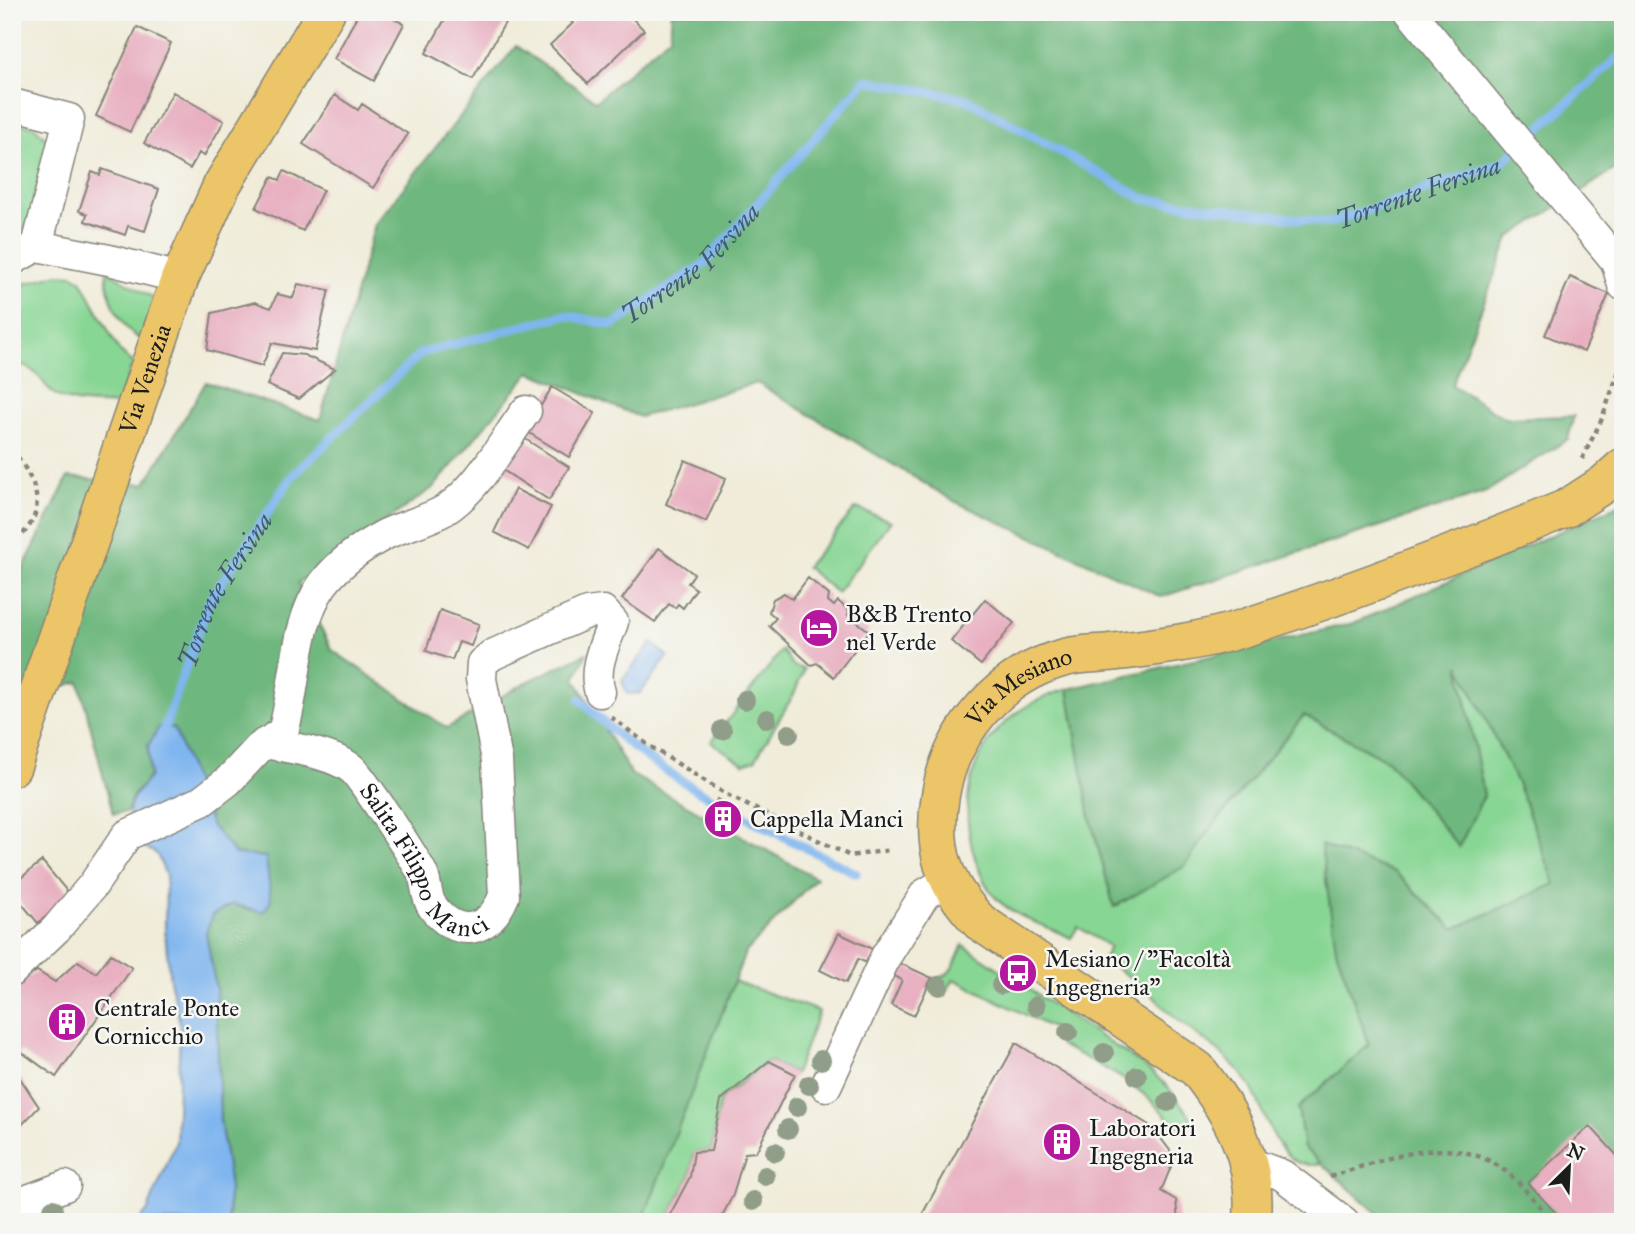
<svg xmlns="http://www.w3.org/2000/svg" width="1635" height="1234" font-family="'IM FELL Great Primer',serif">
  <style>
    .green { fill: #88d694; stroke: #527958; stroke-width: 2 }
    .forest { fill: #6eb77e; stroke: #456a4d; stroke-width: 2 }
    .water { fill: #80b6ef; stroke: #4e6986; stroke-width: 2 }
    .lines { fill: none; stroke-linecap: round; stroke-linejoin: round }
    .stream { stroke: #80b6ef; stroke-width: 9 }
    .building { fill: #e8b0c1 }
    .minor-casing { stroke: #86847a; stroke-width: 33 }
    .major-casing { stroke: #86847a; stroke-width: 40 }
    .path { stroke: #86847a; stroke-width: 4.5; stroke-dasharray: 5 5; stroke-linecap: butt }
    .minor { stroke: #fff; stroke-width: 30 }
    .major { stroke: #ecc569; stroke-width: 37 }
    .tree { fill: #909d88 }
    .labels { text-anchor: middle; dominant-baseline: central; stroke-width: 5; stroke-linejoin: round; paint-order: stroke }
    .street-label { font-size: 24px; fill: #1c1c1c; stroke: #f6f6f2 }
    .poi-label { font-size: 24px; fill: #1c1c1c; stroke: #f6f6f2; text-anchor: start }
    .water-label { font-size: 26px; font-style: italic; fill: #445a70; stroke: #f6f6f2 }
  </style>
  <rect width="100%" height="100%" fill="#f6f6f2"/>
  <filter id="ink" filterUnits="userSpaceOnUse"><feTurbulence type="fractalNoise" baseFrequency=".0143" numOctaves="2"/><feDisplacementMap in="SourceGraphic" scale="14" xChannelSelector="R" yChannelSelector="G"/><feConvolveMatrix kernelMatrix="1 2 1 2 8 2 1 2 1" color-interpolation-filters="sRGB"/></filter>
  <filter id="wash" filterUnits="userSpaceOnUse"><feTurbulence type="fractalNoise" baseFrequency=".00686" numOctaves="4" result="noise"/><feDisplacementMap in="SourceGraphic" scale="28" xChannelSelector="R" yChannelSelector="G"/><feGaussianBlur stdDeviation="1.57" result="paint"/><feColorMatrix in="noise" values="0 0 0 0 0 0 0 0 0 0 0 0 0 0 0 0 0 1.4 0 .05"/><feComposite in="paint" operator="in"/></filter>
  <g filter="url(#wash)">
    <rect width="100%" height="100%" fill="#f0ecd9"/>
    <path class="green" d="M12,121L35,127L49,141L29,224L12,246Z
      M107,271L155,299L141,339C121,330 105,293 107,271Z
      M58,274L74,275L81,280L120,352L133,362L118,405C99,403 69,406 53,393C41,382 39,371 22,365L12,370V287Z
      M856,508L891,521L837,593L806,567Z
      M782,650L793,666L804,669L795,692L755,760L744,764L711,742Z
      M1458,661L1518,785L1556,884L1454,929L1395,872L1336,949L1369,1045L1298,1108L1304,1148L1321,1163C1278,1178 1266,1109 1249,1084C1230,1056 1204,1041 1178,1020C1165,1010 1155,997 1143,987C1131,977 1116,968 1103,959L1110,947L1078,927L1071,938C1047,926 1013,917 995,897C982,882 974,858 970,838C957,764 997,709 1068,689L1090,817L1114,907L1185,866L1207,833L1304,715L1388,761L1459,846L1484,795Z
      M963,945L1142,1064L1167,1086L1194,1121L1175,1127C1142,1084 1107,1069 1060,1045L1056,1030L954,979L944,996L928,988L932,978C951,981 956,960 963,945Z
      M734,981L819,1011L795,1074L769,1061L721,1099L711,1151L694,1153L690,1177L666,1222H642Z"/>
    <path class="forest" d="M672,12H1623V164L1509,238L1452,385L1505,418L1574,416L1568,439L1486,492L1161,597L954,501L757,383L640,417L530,372L434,487L298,583L332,650L447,728L525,683L587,653L575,679L631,774L816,878L745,953L642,1222H228L229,1180L220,1121L216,990L206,933L212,915L232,904L251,910L235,854L211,825L207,809L148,746L150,776L132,797L127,812L113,814L79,682L12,699V577H19L68,477L145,484L206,382L320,420L375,224L516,46L596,101L670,36Z
      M1623,503V1222H1387L1304,1148L1298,1108L1369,1045L1336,949L1321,845L1395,872L1454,929L1555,884L1518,785L1459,665L1484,795L1459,847L1388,761L1304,715L1207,833L1185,866L1114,907L1090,817L1068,689L1354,623Z"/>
    <path class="water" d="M652,643L668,657L640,693L627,694L622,680Z
      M159,727L174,728L211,825L235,854L266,857L271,901L263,912L232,904L212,915L206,933L216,990L220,1121L229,1180L228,1222H137L147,1212L176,1142L180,1025L170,980L165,932L166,876L157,854L135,842C125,807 127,804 150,776L148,746Z"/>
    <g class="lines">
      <g class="stream">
        <path d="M580,699C652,778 762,825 856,873"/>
        <path id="s1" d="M161,737L209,602L291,477L421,353L565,315L613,325L705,263L866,80L967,99L1144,199L1331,223L1501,163L1623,53"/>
      </g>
    </g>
    <g id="blocks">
      <path class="building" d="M359,12H382L404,24L374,81L334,59Z
        M449,12H511L473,79L426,53Z
        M573,12H626L644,30L588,84L550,45L573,23L567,18Z
        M137,27L171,43L130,132L96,116Z
        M173,92L224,121L204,156L199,153L190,169L144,143Z
        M335,95L358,110L362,104L408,134L373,188L303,144Z
        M102,169L159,189L145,231L128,226L125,235L85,221L87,214L79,211L92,172L100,175Z
        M284,171L323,190L303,231L256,208L272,177L280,180Z
        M1570,277L1609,294L1584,352L1545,335Z
        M298,284L329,290L315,351L272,343L262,366L207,350L212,313L255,302L271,308L277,294L293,298Z
        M282,353L304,355L335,369L299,399L267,385Z
        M552,387L595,413L569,457L526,431Z
        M519,435L569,467L549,500L498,467Z
        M685,460L726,478L706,522L666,504Z
        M515,489L551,507L529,550L494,532Z
        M659,548L694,574L688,583L696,589L683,608L678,604L675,608L669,604L655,622L622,599Z
        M808,578L829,595L828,601L834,606L838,601L849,611L848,615L869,631L834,677L817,663L811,665L769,626L776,618L769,612L773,599L784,593L792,599Z
        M985,599L1014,623L981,665L951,641Z
        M440,610L479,624L471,646L459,642L452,660L426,651Z
        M717,799L739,813L732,835L706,825Z
        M42,861L71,896L38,923L12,892V885Z
        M839,933L876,951L869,964L858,959L846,983L820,970Z
        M111,954L132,968L56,1077L20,1051L12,1062V988L37,971L55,982L78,961L96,973Z
        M897,962L932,978L914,1016L891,1005L902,980L891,974Z
        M1016,1043L1152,1127L1175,1157L1161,1191L1176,1200L1178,1222H918Z
        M769,1061L795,1074L756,1152L745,1153L733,1195L719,1222H666L690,1177L694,1152L711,1151L721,1100Z
        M20,1078L39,1107L12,1135V1085Z
        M1590,1126L1623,1162V1213L1613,1222H1564L1528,1183Z"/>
    </g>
  </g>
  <g filter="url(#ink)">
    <use href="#blocks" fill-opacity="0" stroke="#86847a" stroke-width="2"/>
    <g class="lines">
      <g class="minor-casing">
        <g id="minor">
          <path d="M1410,12L1616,261L1623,285"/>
          <path d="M12,104L69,119L37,246"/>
          <path d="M12,260L37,246L109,260L180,278"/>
          <path id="s2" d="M265,743C288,747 334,754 352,769C360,775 419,864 423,875C427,885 426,897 432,906C457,940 489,933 504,896L497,760L481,679L482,663L492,655L587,613L603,611L613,622C605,645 592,668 600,692"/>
          <path d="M12,971L56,929L93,885L127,835L202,801L228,781L259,748L283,732C297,685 294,624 323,584C339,563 363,546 386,534C405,525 426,521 445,510C479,488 502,443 526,411"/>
          <path d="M826,1086L886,956L925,894L947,881"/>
          <path d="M1250,1163L1282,1175L1344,1222"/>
          <path d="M12,1206L65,1186"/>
        </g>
      </g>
      <g class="major-casing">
        <g id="major">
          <path id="s3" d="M12,767L180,278L222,185L326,12"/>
          <path id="s4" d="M1252,1222C1259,1163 1232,1113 1197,1069L980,922C943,884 932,850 940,798C950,731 1001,673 1067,657C1082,653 1099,654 1114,652C1158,647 1203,641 1244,628C1353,592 1461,551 1567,508L1604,484L1623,467"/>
        </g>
      </g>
      <path class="path" d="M12,449C38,484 51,513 12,544
        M1582,459L1601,421L1623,360
        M611,717L648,745L729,796L850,856L890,850
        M1330,1177C1388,1158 1456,1129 1509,1174C1525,1188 1539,1206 1553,1222"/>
      <use href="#minor" class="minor"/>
      <use href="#major" class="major"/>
    </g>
    <g class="tree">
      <circle cx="745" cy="700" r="10"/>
      <circle cx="767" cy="719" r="10"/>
      <circle cx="722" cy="730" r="10"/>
      <circle cx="789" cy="734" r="10"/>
      <circle cx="1001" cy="985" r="10"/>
      <circle cx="939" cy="986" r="10"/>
      <circle cx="1036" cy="1006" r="10"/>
      <circle cx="1068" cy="1032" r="10"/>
      <circle cx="1104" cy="1053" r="10"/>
      <circle cx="821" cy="1060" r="10"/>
      <circle cx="1137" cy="1076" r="10"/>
      <circle cx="809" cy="1085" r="10"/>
      <circle cx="1168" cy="1102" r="10"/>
      <circle cx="797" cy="1107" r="10"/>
      <circle cx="788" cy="1129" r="10"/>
      <circle cx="775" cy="1152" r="10"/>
      <circle cx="765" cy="1176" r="10"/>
      <circle cx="753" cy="1201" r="10"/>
      <circle cx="53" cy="1209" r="10"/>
    </g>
  </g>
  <defs>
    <g id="hotel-disc" transform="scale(2.0125)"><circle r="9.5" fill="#b5179e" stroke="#f6f6f2"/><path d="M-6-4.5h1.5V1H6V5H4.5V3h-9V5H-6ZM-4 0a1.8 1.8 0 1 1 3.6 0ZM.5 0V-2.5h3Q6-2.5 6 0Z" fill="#fff"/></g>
    <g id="building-disc" transform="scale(2.0125)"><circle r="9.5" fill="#b5179e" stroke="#f6f6f2"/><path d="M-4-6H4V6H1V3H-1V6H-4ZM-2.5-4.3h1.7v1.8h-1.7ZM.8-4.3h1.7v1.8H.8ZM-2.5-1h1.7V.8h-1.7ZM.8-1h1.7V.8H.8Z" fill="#fff"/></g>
    <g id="bus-disc" transform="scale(2.0125)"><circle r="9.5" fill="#b5179e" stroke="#f6f6f2"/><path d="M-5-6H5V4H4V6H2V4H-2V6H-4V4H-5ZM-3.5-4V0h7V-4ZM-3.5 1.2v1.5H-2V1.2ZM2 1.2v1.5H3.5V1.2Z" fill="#fff"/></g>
  </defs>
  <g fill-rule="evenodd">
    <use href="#hotel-disc" x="819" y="628"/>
    <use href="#building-disc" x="723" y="819"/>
    <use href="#bus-disc" x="1018" y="973"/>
    <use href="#building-disc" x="67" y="1022"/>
    <use href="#building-disc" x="1062" y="1142"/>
  </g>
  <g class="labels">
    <g class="street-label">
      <text stroke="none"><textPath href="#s3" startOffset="410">Via Venezia</textPath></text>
      <text stroke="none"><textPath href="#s4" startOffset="709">Via Mesiano</textPath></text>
      <text stroke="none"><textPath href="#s2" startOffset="214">Salita Filippo Manci</textPath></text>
    </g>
    <g class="poi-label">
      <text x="846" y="614">B&amp;B Trento<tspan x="846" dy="28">nel Verde</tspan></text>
      <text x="750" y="819">Cappella Manci</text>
      <text x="1045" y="959">Mesiano / "Facoltà<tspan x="1045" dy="28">Ingegneria"</tspan></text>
      <text x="94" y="1008">Centrale Ponte<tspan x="94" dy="28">Cornicchio</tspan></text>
      <text x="1089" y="1128">Laboratori<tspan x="1089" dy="28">Ingegneria</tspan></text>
    </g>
    <g class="water-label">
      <text stroke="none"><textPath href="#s1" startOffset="1612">Torrente Fersina</textPath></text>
      <text stroke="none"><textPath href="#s1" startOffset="770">Torrente Fersina</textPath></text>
      <text stroke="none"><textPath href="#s1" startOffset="161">Torrente Fersina</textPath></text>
    </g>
  </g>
  <rect width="1635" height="1234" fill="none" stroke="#f6f6f2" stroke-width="42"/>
  <g transform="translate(1569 1167) rotate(24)" stroke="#f6f6f2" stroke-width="5" paint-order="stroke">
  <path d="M0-5L12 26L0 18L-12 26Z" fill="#1c1c1c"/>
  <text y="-10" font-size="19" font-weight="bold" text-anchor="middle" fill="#1c1c1c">N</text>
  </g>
</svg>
